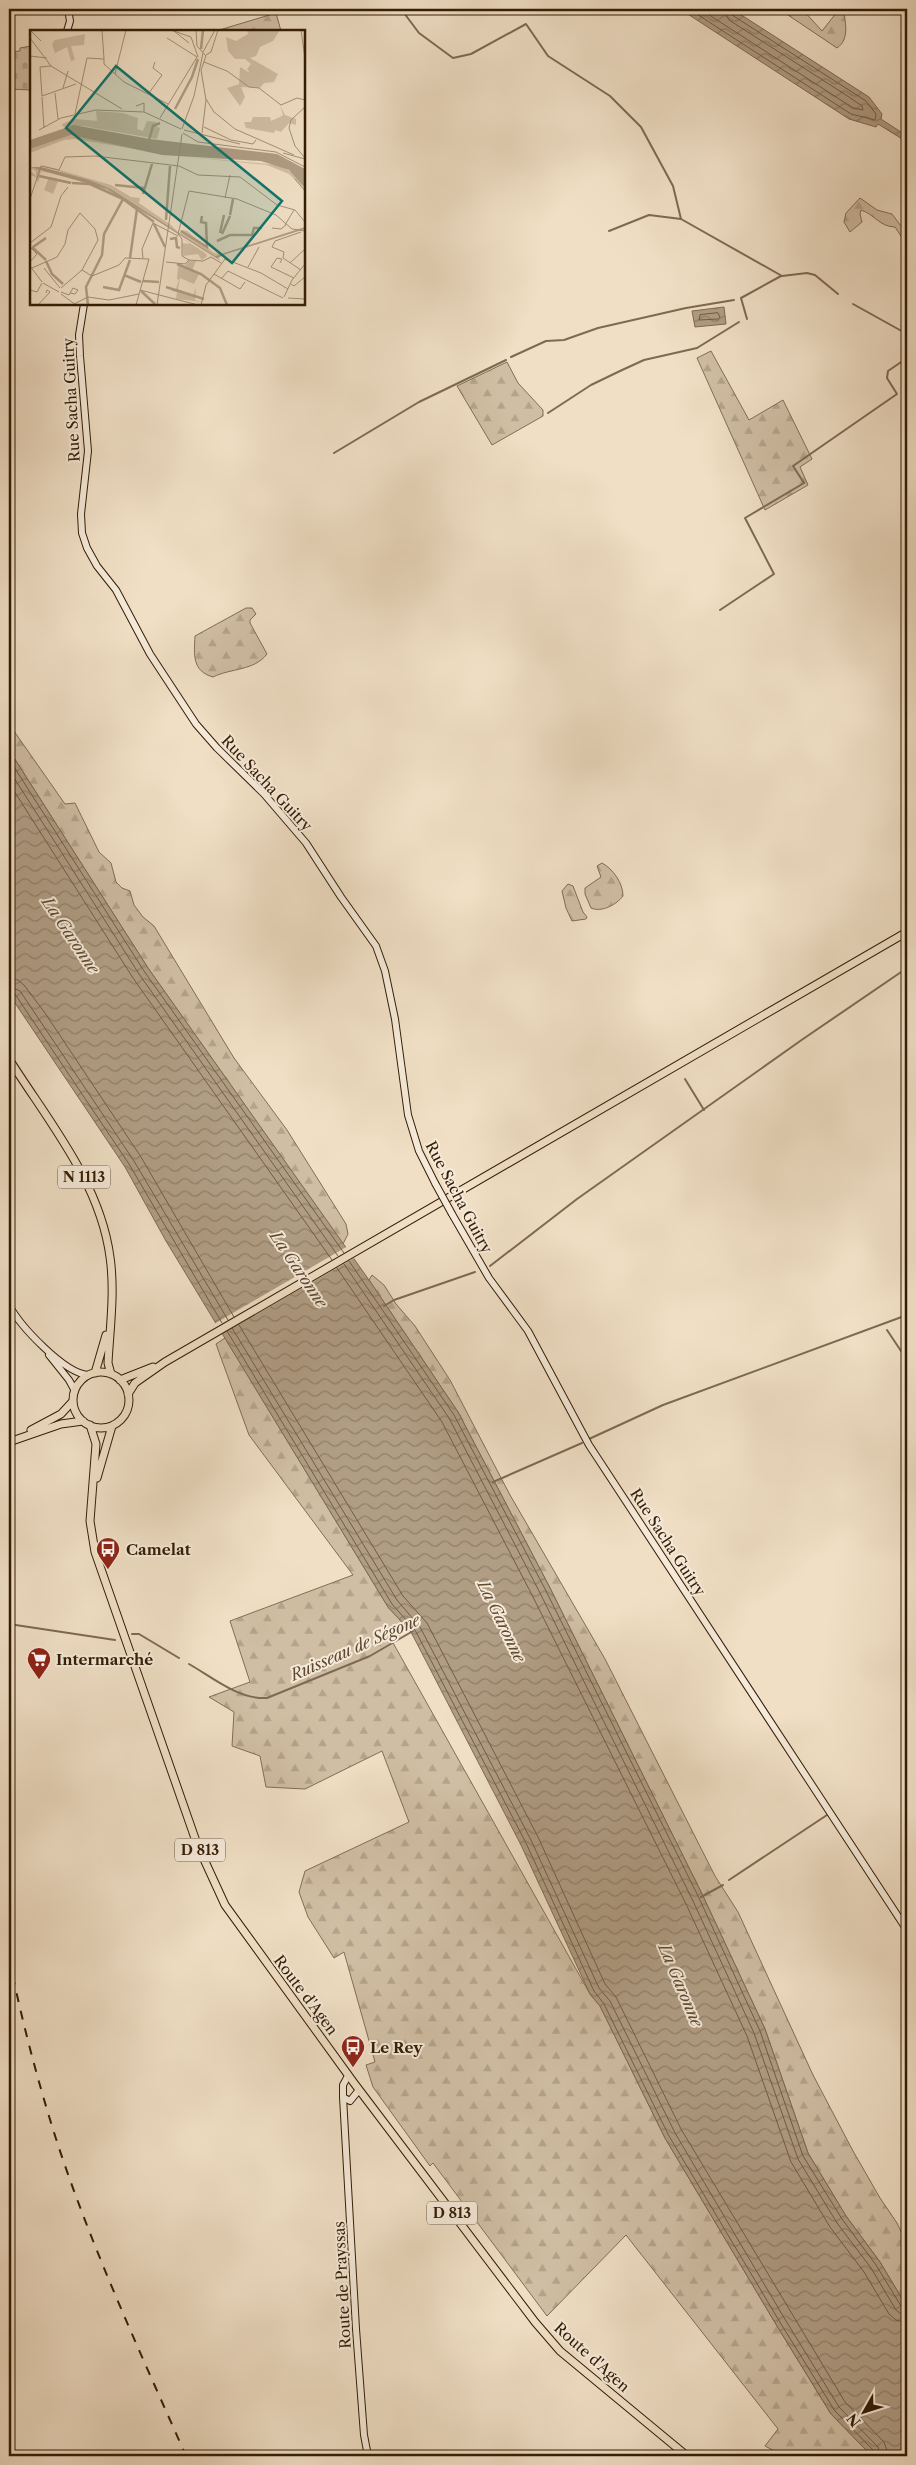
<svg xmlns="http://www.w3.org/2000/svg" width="916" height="2465" font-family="'Libre Caslon Text',serif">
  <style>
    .forest { fill: url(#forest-firs); stroke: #826d54 }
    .cemetery { fill: url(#cemetery-stones); stroke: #826d54 }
    .water { fill: url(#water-waves); stroke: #7e6951 }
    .pier { fill: #f0dfc5 }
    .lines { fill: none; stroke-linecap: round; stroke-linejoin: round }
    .shore { stroke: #725c44; stroke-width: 1 }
    .stream { stroke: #7e6951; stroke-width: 2 }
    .secondary-casing { stroke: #331c05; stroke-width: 8 }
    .primary-casing { stroke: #331c05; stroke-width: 9 }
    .secondary { stroke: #f5ead9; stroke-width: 6 }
    .primary { stroke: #f0dfc5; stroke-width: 7 }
    .rail { stroke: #331c05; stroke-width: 2; stroke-dasharray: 9 9; stroke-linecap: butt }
    .secondary-bridge-casing { stroke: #331c05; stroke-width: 8; stroke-linecap: butt }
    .secondary-bridge { stroke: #f5ead9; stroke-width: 6 }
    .labels { text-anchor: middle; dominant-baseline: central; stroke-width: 4; stroke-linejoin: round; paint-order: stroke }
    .shield { fill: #f5ead9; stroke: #6d5a45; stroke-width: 1 }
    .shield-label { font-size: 14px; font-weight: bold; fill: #331c05 }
    .street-label { font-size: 15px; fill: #331c05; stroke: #f5ead9 }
    .poi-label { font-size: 15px; font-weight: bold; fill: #331c05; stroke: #f5ead9; text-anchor: start }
    .water-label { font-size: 16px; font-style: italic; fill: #5f4931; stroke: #f5ead9 }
    .inset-river { fill: none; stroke: #b09d84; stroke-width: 2.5 }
    .inset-road { fill: none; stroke: #a49178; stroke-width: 1 }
    .view { fill: #0f766e; fill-opacity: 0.15; stroke: #0f766e; stroke-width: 2.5 }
    .inset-edge { fill: none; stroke: #331c05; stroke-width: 2.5 }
  </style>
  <defs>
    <pattern id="forest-firs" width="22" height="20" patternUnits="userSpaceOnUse" patternTransform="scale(1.25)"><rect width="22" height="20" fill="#d0bea4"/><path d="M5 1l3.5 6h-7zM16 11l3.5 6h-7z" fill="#b3a38c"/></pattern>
    <pattern id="cemetery-stones" width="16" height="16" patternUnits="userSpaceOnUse" patternTransform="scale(1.25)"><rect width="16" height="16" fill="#d0bea4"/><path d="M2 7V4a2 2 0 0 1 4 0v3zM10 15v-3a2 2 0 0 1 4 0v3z" fill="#b3a38c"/></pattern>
    <pattern id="water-waves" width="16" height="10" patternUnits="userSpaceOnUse" patternTransform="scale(1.25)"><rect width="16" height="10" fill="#b09d84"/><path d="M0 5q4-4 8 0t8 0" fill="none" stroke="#907f6a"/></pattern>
  </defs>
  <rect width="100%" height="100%" fill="#f0dfc5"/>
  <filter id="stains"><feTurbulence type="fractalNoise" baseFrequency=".004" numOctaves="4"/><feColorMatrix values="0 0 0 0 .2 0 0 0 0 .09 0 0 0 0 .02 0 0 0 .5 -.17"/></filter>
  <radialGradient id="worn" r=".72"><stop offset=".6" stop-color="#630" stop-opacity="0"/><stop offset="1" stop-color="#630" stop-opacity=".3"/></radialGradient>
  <path class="forest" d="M779,9H802L822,31L837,12L844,11C845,23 850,39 837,48Z
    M276,13L281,31H215H216Z
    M860,198L877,210L892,214L907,234V245L895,227C880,227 874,214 861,210L860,214L862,222L850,232L844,222L846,213Z
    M711,351L749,420L783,400L812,459L800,467L808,485L765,510L697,358Z
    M507,362L518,383L543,410V416L492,445L457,386Z
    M246,608H252L256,614L250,620V623L267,654C254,671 231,668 213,677C192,671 194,655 195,636Z
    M9,724L65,804L75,803L99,852L111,863L116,882L122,888L130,891L134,905L143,917L154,926L234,1058L287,1130L346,1224L348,1234L343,1244L148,968L9,750Z
    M602,863C613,869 623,883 623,896C617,904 602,913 591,908L585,894V888L601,877L597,866Z
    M568,884L573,886L583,912L587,917L586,919L572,921L566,908L562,891Z
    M372,1275L384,1285L396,1304L415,1326L450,1380L510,1495L605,1659L715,1876L738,1912L813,2075L853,2151L880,2198L897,2223L907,2244V2307L880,2262L846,2216L808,2153L765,2029L703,1896L549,1586L458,1412L369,1280Z
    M225,1338L388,1607L408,1629L392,1641L590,1994L600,2006L665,2138L777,2326L831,2414L872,2456H784L765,2446L778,2429L626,2235L547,2316L433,2163L430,2166L373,2087L366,2065L375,2062L344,1952L334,1958L308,1917L299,1892L305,1871L409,1822L382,1751L305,1789L266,1787L260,1756L232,1746L234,1712L209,1697L250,1682L230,1621L353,1575L249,1435L216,1344Z"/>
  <path class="cemetery" d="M31,46V90L9,89V52L20,51V48Z"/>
  <path class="water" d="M680,9H732L869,97L882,114L881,119L907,136V142L878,124L876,127L849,119Z
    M724,307L726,324L695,327L692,311Z
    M9,750L148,968L369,1280L458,1412L549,1586L703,1896L765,2029L808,2153L846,2216L880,2262L907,2307V2456H872L831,2414L777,2326L665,2138L600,2006L590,1994L521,1845L411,1632L388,1607L166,1241L125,1167L9,994Z"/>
  <path class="pier" d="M348,1246L356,1257L220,1335L214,1324Z"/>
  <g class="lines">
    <path class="shore" d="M689,9L851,114L875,120L876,114L866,101L732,15L730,9
      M700,9L853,108L863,110L862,106L846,95L729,20L723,9
      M718,313L720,317L718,319L699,320L700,315Z
      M9,759L144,971L344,1253
      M9,770L139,974L338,1256
      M9,783L133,978L332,1260
      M9,978L18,980L24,985L45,1013L141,1157L234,1317
      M9,986L20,991L134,1161L228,1320
      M9,992L15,994L33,1021L129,1164L222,1323
      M349,1261L454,1415L545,1589L699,1898L760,2031L803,2156L842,2219L876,2265L901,2306L907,2309
      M344,1264L449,1418L539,1591L693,1901L754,2033L798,2159L837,2223L871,2268L896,2310L901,2314L907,2315
      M337,1268L442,1422L532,1595L686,1904L747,2036L791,2162L830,2227L864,2272L889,2314L896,2320L907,2323
      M239,1325L403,1596L427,1623L538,1837L605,1984L616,1997L681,2129L845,2402L884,2442L889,2456
      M232,1328L397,1600L420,1627L531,1840L599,1988L610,2001L675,2133L786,2321L839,2407L878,2447L881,2456
      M227,1331L392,1604L415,1630L526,1843L594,1991L604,2004L669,2136L781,2324L835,2411L874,2451L875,2456"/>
    <path class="stream" d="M401,9L419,33L453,58L471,54L526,24L548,56L610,96L641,127L673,186L681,219L782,276L807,273L815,275L838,294
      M609,231L649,215L681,219
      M853,304L907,334
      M747,319L741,298L781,276
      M511,357L546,341L564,340L598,328L686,308L734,300
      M548,413L591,385L620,371L644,360L697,348L739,322
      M334,453L419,402L506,360
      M720,610L774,574L745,518L804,483L793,466L897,394L887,378L888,371L907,358
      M685,1079L704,1110
      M490,1266L577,1199L803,1039L907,968
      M384,1306L394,1300L475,1272
      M887,1330L907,1360
      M589,1439L663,1405L907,1315
      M493,1482L582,1443
      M9,1624L115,1640
      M132,1634H139L179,1658
      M189,1664C212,1677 239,1700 267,1698L370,1656L413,1631
      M729,1880L827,1815
      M701,1897L723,1885"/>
    <g class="secondary-casing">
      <path id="secondary" d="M67,31L70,21L68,9
        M84,304L79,335L80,356L88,451L81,514L82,533L87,548L97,566L116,590L150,654L196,724L217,748L264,794L306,843L341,897L376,946L385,971L395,1019L408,1115L419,1151L435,1183
        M452,1214L489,1278L528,1331L589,1445L907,1930
        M9,1305C20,1326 64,1373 88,1375
        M49,1355L69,1380L75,1391
        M348,2076L343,2085V2097L350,2101L359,2090
        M343,2097L356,2329L364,2435L368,2456"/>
    </g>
    <g class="primary-casing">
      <path id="primary" d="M9,1059C48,1121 100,1182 110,1257C115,1292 110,1327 108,1363L111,1374
        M73 1400a28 28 0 1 1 56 0a28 28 0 1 1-56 0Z
        M95,1373L106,1335
        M120,1380L153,1367
        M128,1394L135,1383L165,1362L907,932
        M90,1425L96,1444L90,1521L95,1552L197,1844L225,1905L354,2083L535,2322L560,2351L687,2456
        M31,1430L61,1414L73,1401
        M9,1442L61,1424L83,1421
        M97,1478L112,1426"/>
    </g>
    <use href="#secondary" class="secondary"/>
    <use href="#primary" class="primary"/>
    <path class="rail" d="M9,1958C22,2021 38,2083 58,2145C93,2251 141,2354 186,2456"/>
    <g class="secondary-bridge-casing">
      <path id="secondary-bridge" d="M435,1183L452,1214"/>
    </g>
    <use href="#secondary-bridge" class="secondary-bridge"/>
  </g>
  <defs>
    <g id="bus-pin" transform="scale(1.25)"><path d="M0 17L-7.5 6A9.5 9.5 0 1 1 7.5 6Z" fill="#8f2418" stroke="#f5ead9"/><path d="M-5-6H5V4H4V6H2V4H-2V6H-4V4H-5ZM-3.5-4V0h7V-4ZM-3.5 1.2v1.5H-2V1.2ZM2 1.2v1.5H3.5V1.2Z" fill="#fff"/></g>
    <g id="supermarket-pin" transform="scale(1.25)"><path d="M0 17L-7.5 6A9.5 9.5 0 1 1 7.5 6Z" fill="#8f2418" stroke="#f5ead9"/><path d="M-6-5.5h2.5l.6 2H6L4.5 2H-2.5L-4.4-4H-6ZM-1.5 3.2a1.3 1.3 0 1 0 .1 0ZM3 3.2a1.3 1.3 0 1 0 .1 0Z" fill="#fff"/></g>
  </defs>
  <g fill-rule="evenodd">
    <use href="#bus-pin" x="108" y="1549"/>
    <use href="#supermarket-pin" x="39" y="1659"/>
    <use href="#bus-pin" x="353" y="2047"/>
  </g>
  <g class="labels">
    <g class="shield">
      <rect x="58" y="1165.5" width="52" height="23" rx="4"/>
      <rect x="175" y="1838.5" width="50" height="23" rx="4"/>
      <rect x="427" y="2201.5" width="50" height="23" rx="4"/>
    </g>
    <g class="shield-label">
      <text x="84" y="1177">N 1113</text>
      <text x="200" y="1850">D 813</text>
      <text x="452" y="2213">D 813</text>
    </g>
    <g class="street-label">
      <text transform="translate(71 400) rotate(-93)">Rue Sacha Guitry</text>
      <text transform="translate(267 783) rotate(47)">Rue Sacha Guitry</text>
      <text transform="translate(459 1197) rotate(62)">Rue Sacha Guitry</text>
      <text transform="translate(668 1542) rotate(57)">Rue Sacha Guitry</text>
      <text transform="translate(306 1995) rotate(53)">Route d'Agen</text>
      <text transform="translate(342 2285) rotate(-93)">Route de Prayssas</text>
      <text transform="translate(592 2357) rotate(42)">Route d'Agen</text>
    </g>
    <g class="poi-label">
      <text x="126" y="1549">Camelat</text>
      <text x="56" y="1659">Intermarché</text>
      <text x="370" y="2047">Le Rey</text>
    </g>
    <g class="water-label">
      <text transform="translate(71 935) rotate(56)">La Garonne</text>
      <text transform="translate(299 1269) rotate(56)">La Garonne</text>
      <text transform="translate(502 1621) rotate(64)">La Garonne</text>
      <text transform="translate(355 1647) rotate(-24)">Ruisseau de Ségone</text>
      <text transform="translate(681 1985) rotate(67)">La Garonne</text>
    </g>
  </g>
  <g transform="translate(30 30)">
    <rect width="275" height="275" fill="#f0dfc5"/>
    <path d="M217,0H250L243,11L230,17L226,26L220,28L248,44L244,52L234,53L230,58L211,57L215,67L210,76L197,58L209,54L210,37L220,43L217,39L221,34L215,29H205L198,21L196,7L206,11L218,4ZM55,4L54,15L41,16L45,30L41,31L37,17L25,23L22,14L25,10ZM250,75L255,85L266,89V95L259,93L251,102L245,100L244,103L216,98L214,92H221L223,87H240L241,91L250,87L253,85ZM66,81L93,83L108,88L107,99L113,101L117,91L126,92L125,96L130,98L127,109L150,113L53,96L33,97L32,94L45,89L67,91ZM41,105L63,108L146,126L45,109L34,110L0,123V119ZM149,126L249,135L268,146L275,160L259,144L237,135ZM9,134L81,155L101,167L110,168L109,173L141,195L148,202L81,159ZM0,138L18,140L66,154L93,167L133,194L80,162L54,151L11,141L8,153L6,147L0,145L2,142L6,146V141ZM19,147L42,152V153L28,151L23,164L14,160ZM151,200L157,201L184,223L192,224L184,226L150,203ZM152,208L175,223L177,226L172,230L168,224L153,226L152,213L160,214ZM158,231H166L162,241L169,244L164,254L150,248L148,259L163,266L166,257L165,270L172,272L146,269L147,262L141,261L146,259L149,250L147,249L148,236L154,238Z" fill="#d0bea4"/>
    <path d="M44,95L120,109L247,124L275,139V158L259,140L231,131L132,125L41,105L0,119V110ZM0,137H11L27,141L59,150L81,159L185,226L275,197V199L193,225L188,228L191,231L77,159Z" fill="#b09d84"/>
    <path class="inset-river" d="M171,19L173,0M145,79L162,47L168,29M119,110L123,96L130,93M9,146L41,153M42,153L60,154L93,169L74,204M85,155L114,158M113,164L122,134M93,169L124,192M200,185L203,169M136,190L140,136M124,194L135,217M151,201L177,217L176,193L171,192L172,186M190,203L194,185M192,204L200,186M140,209L146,208L147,217L150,218M187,211L200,205H222L224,198H232M2,217L16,230M3,217L16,208M100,228L107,179M16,231L22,244L33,254M147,234L171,244L190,258L197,275M94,245L111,252M113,251L129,252M73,257L89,260L100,230M136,257L174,269M111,261L125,274M58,275L56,257L72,225L74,204"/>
    <path class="inset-road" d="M0,0L11,11M72,0L74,29M141,0L161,7L168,27M166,0L167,16M271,0L275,28M144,1L159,13M0,8L21,36L92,79M137,8L167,27M167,16L176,26L171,40L176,70L172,103M173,22L185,0M176,25L181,22L188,0M0,26L17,28M74,29V34L94,52L138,74M174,32L197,41L219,57L229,58L251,75L267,68L275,70M85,44L96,0M51,56L57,28L74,29M33,58L38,41M25,63L28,89M119,63L132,45L123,38L125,32M12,66L10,37L21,36M12,66L46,54M12,67L14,98M176,69L184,82L205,99L264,125M106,76L114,73V82M275,77L261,90L259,98L265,116L275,128M45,84L51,56M130,88L167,27M174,97L201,110L223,114L226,110M152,99L164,66L173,23M9,100L31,88L66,80L114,82L151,99M154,100L210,114M153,103L168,112L246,122L275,137M253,123L275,129M265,149L275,161M195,168L200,145M0,169L11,136L29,140L35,127L65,126L149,136L168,145L210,147L247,175L265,180L275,192M255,195L264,180M242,198L251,199L256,195M0,213L21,197L31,166L38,157M0,217L7,224L0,232M113,228L112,219L123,193L148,206M159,230L152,226V209L148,204L159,161L207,169L246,185L262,199L275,201M136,232L155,234L159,230L173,231L181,227L191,233M250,233L252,229L247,228L241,237L264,248M260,233L275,219M0,236L12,252M218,237L229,217M2,238L27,227L35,214L38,200L50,183L65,199L68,210L52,240M14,238L30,258M271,240L253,228L254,222L242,217L245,211L271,202M184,244L210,259L215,252M191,249L198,241L253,268M13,253L29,262M261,254L264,256L275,247M31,258L52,240L62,246L89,235L95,228L119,229L106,275M0,260L7,262L12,253M110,260L168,275M31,262L39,265L43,258L48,260L45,264L40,263M31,264L46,275M254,267L262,250L275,234M258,268L275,269M44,274L58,267L79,270L109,264M8,275L20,262L17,260L16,263M127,275L152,104M171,275L176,255L195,229L231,243L258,259"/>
    <path class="view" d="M86,36L252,171L202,233L36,98Z"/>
    <rect width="275" height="275" class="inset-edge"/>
  </g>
  <rect width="916" height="2465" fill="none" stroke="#f0dfc5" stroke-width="30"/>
  <rect x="10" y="10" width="896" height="2445" fill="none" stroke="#331c05" stroke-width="2.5"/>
  <rect x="15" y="15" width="886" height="2435" fill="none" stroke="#331c05"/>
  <g transform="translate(864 2412) rotate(231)" stroke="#f5ead9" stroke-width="4" paint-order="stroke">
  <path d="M0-4L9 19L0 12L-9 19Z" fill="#331c05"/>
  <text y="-8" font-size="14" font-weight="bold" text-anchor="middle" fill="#331c05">N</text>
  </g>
  <rect width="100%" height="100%" filter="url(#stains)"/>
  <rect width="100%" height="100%" fill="url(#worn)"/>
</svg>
